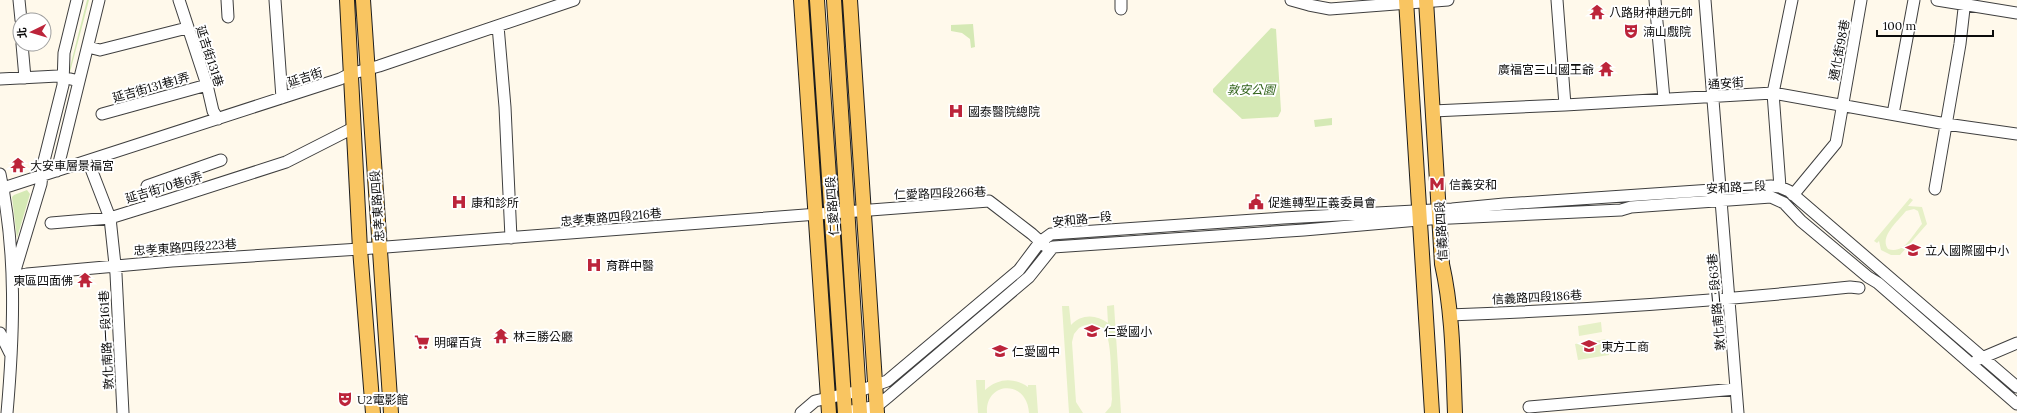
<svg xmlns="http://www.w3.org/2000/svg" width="2017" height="413" font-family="Lora,'Noto Sans TC',serif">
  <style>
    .green { fill: #d5e9b5 }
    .pitch { fill: #e6f0c7; fill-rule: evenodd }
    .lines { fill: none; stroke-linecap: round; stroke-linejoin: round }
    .minor-casing { stroke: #3f3f3f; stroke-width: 13 }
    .major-casing { stroke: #1d1d1d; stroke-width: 16 }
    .minor { stroke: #fff; stroke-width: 11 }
    .major { stroke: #f9c561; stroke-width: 14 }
    .labels { text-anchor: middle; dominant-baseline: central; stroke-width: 4; stroke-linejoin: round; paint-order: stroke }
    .poi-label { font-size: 12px; fill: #0c0c0c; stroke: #fff; text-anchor: start }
    .street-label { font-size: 12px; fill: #0c0c0c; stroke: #fff }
    .park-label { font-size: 12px; font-style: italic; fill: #32641c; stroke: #fff }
  </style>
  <rect width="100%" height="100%" fill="#fff9eb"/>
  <path class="green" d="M87,0H89L70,72L69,71Z
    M973,24L975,47L971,48L970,39L962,33L951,31V25Z
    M1271,28L1276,29L1281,111L1278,117L1242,119L1213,92V89Z
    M1332,118V125L1315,127L1314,120Z
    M27,190L30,194L17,238L12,197L14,195Z"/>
  <path class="pitch" d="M1910,198L1913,200L1908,206L1922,207L1927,224L1900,255H1891L1881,250L1879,241L1877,243L1874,241ZM1914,209L1918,211L1922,224C1913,234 1904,255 1888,249C1879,237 1898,221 1906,211Z
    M1114,305L1121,413H1105L1111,406L1112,399C1111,385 1112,344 1106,334C1101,323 1089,322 1079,328L1074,334L1072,342L1076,402L1083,413H1069L1062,306H1069L1071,325C1081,314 1096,314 1108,323L1107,306Z
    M1601,322L1602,332L1579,336L1578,326Z
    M1607,339L1609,355L1578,360L1575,344Z
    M976,380H985V390C998,378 1014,377 1028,387V385H1036L1038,413H1029C1027,379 985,381 987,413H978Z"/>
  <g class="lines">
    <g class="minor-casing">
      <path id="minor" d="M19,0L21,20
        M179,0L207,85L213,111L218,119
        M227,0L228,17
        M275,0L282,98
        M1121,0V9
        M1291,0L1309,5L1330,9L1448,0
        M1557,0L1565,105
        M1655,0L1664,99
        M1705,0L1738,413
        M1937,0L2017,13
        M498,26L505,107L511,238
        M22,44L25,78
        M88,47L100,50L187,28
        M0,79L58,76L79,81
        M1433,111L1565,105L1773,93L1946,124L2017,134
        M102,114L207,85
        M1893,114L1914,0
        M88,161L110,218L116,274L123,413
        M57,171L99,0
        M0,174C17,253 14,333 7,413
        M1780,187L1773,93L1792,0
        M0,189L340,79L350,74L379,66L574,0
        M1935,189L1960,44L1965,0
        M1793,195L1836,143L1861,0
        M152,205L147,186L221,160
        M51,223L110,218L168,200L286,162L353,128
        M13,277L27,274L172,261L360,249L989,201L1032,234L1045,246
        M13,277L41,184L43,165L63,85L64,53L77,0
        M1449,315C1583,310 1717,301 1850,287L1859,288
        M0,333L10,353
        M1977,360L2017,343
        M1529,407L1736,389
        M852,411L877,406L888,397L1029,277L1053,247L1304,230L1430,219L1621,210L1631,207L1771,197L1784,203L1801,221L1868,277L1878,283L2017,404
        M801,413L815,401L859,391L887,381L1019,270L1040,242L1051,234L1283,218L1452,209L1504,204L1771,186L1780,187L1789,191L2017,387"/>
    </g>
    <g class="major-casing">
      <path id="major" d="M347,0L360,249L373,413
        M363,0L391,413
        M801,0L829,413
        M817,0L845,413
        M834,0L860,413
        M850,0L877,413
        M1406,0L1432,413
        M1426,0L1442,264C1453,313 1453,364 1455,413"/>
    </g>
    <use href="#minor" class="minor"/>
    <use href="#major" class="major"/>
  </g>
  <defs>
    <g id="temple-bare" transform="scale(1.2)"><path d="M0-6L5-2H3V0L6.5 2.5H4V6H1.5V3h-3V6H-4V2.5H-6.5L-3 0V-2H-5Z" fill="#bc243a" stroke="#fff" stroke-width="2.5" paint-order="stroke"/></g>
    <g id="theatre-bare" transform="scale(1.2)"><path d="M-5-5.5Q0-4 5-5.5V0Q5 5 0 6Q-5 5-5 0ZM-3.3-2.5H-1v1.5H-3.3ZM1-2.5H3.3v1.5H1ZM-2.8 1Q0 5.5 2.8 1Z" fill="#bc243a" stroke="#fff" stroke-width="2.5" paint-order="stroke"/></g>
    <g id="hospital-bare" transform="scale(1.2)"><path d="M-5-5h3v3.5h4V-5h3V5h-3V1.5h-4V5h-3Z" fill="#bc243a" stroke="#fff" stroke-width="2.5" paint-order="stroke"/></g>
    <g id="metro-bare" transform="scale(1.2)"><path d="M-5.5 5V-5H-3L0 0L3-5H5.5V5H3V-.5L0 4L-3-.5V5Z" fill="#bc243a" stroke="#fff" stroke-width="2.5" paint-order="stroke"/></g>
    <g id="civic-bare" transform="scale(1.2)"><path d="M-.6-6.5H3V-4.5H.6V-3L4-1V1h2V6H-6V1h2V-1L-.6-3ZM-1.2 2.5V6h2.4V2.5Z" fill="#bc243a" stroke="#fff" stroke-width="2.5" paint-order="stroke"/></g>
    <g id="school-bare" transform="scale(1.2)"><path d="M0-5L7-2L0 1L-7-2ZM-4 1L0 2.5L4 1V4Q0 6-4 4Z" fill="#bc243a" stroke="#fff" stroke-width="2.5" paint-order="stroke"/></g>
    <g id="supermarket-bare" transform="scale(1.2)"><path d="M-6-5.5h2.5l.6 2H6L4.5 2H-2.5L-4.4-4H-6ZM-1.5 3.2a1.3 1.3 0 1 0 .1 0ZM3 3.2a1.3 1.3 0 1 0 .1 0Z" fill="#bc243a" stroke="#fff" stroke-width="2.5" paint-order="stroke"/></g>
  </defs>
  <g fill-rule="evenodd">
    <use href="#temple-bare" x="1597" y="12"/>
    <use href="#theatre-bare" x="1631" y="31"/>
    <use href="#temple-bare" x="1606" y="69"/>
    <use href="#hospital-bare" x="956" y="111"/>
    <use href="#temple-bare" x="18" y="165"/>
    <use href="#metro-bare" x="1437" y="184"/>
    <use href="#hospital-bare" x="459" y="202"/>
    <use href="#civic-bare" x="1256" y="202"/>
    <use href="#school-bare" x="1913" y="250"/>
    <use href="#hospital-bare" x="594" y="265"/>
    <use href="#temple-bare" x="85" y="280"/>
    <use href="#school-bare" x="1092" y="331"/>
    <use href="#temple-bare" x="501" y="336"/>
    <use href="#supermarket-bare" x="422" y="342"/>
    <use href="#school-bare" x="1589" y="346"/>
    <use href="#school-bare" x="1000" y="351"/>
    <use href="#theatre-bare" x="345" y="399"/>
  </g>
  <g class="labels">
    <g class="poi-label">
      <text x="1609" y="12">八路財神趙元帥</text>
      <text x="1643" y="31">湳山戲院</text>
      <text x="1594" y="69" text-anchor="end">廣福宮三山國王爺</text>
      <text x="968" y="111">國泰醫院總院</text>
      <text x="30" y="165">大安車層景福宮</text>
      <text x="1449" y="184">信義安和</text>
      <text x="471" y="202">康和診所</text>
      <text x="1268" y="202">促進轉型正義委員會</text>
      <text x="1925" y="250">立人國際國中小</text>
      <text x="606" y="265">育群中醫</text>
      <text x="73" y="280" text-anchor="end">東區四面佛</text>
      <text x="1104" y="331">仁愛國小</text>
      <text x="513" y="336">林三勝公廳</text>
      <text x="434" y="342">明曜百貨</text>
      <text x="1601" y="346">東方工商</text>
      <text x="1012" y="351">仁愛國中</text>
      <text x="357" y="399">U2電影館</text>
    </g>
    <g class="street-label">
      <text transform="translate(1839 50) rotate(-79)">通化街98巷</text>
      <text transform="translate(210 56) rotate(72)">延吉街131巷</text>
      <text transform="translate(305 77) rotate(-18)">延吉街</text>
      <text transform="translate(1726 83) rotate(-4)">通安街</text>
      <text transform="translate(151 87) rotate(-16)">延吉街131巷1弄</text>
      <text transform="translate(164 187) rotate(-17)">延吉街70巷6弄</text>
      <text transform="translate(1736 187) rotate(-3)">安和路二段</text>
      <text transform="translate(940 193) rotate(-2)">仁愛路四段266巷</text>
      <text transform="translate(377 206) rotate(-94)">忠孝東路四段</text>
      <text transform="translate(832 206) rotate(-94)">仁愛路四段</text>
      <text transform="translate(611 217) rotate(-5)">忠孝東路四段216巷</text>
      <text transform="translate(1082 219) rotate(-6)">安和路一段</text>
      <text transform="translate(1441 231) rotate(-93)">信義路四段</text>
      <text transform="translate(185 247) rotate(-4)">忠孝東路四段223巷</text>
      <text transform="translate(1537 297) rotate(-3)">信義路四段186巷</text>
      <text transform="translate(1716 302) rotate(-95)">敦化南路二段63巷</text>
      <text transform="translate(106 340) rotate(-93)">敦化南路一段161巷</text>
    </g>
    <g class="park-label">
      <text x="1251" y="89">敦安公園</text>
    </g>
  </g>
  <g transform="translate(32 32) rotate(265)"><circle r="19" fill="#ffffff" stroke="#9e9e9e"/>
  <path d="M0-3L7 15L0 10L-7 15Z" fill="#bc243a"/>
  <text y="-6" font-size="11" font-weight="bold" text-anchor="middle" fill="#0c0c0c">北</text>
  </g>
  <path d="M1877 30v6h116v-6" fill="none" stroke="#0c0c0c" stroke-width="2"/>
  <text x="1883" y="30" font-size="12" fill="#0c0c0c" stroke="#ffffff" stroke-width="3" paint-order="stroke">100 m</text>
</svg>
